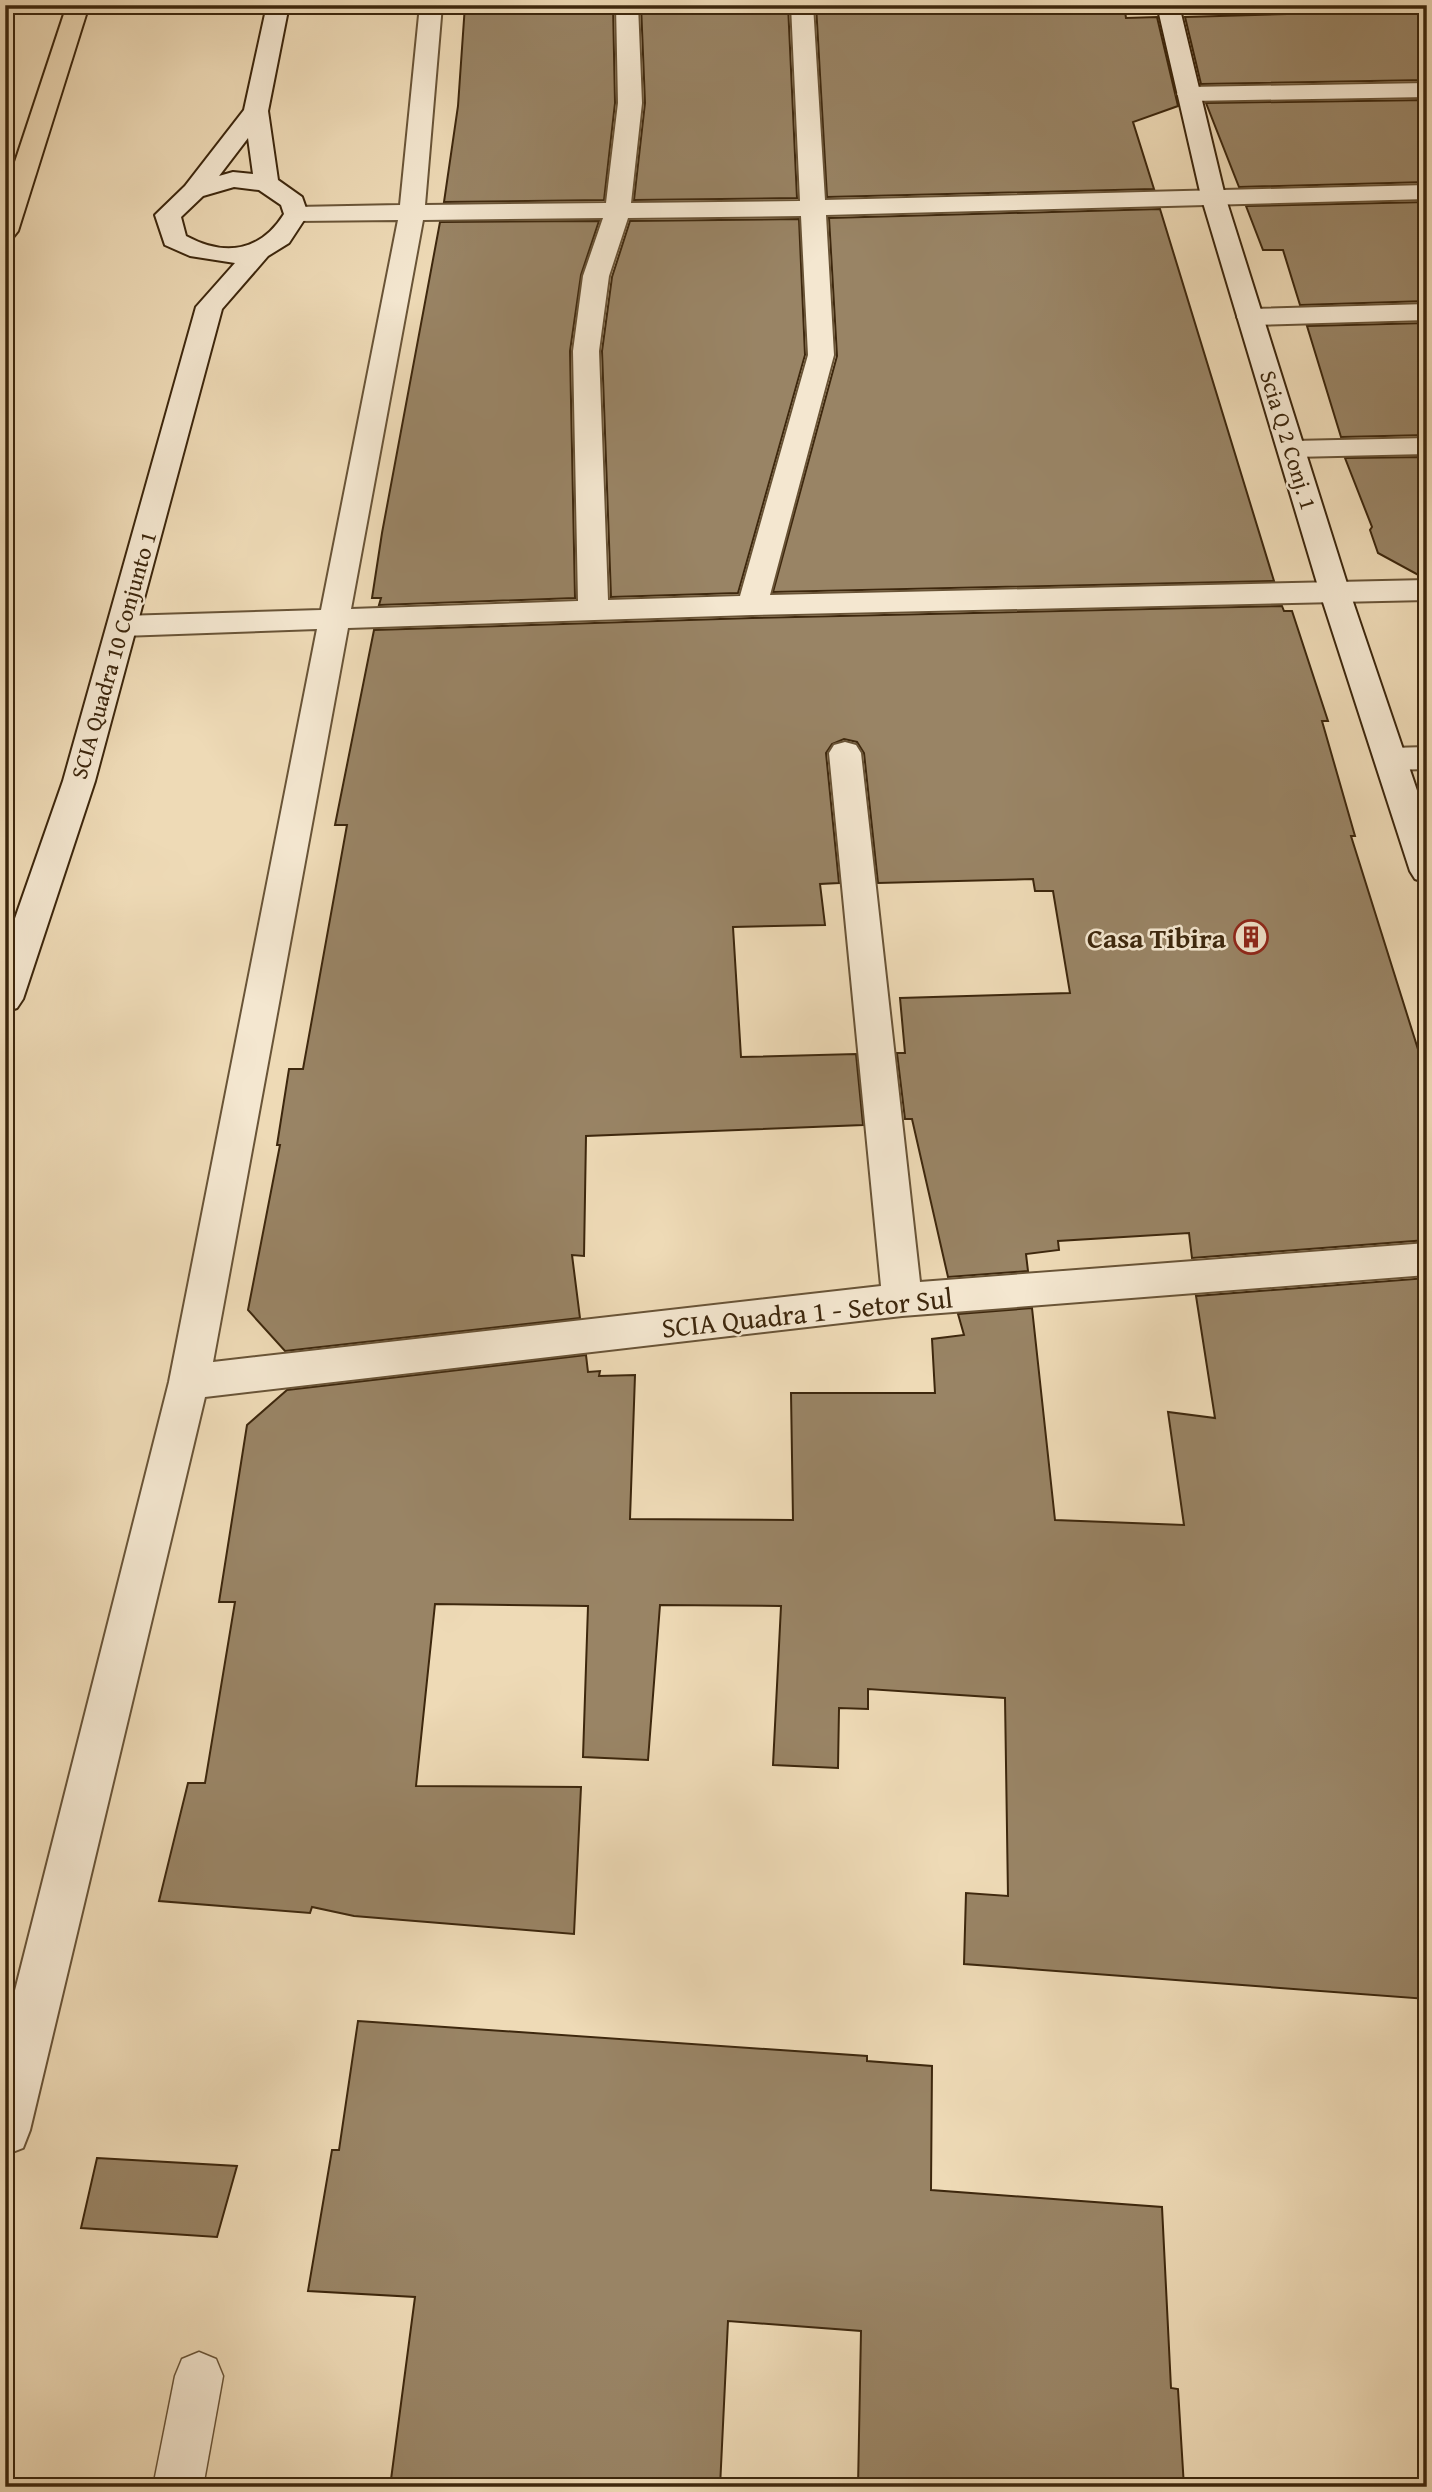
<svg xmlns="http://www.w3.org/2000/svg" width="1432" height="2492" font-family="'Gentium Book Plus',serif">
  <style>
    .building { fill: #998465; stroke: #3d270d; stroke-width: 2 }
    .lines { fill: none; stroke-linecap: round; stroke-linejoin: round }
    .lane-casing { stroke: #695437; stroke-width: 3 }
    .street-casing { stroke: #695437; stroke-width: 4 }
    .secondary-casing { stroke: #3d270d; stroke-width: 4 }
    .highway-casing { stroke: #3d270d; stroke-width: 4 }
    .lane { fill: #f4e7d0; fill-rule: evenodd }
    .street { fill: #f4e7d0; fill-rule: evenodd }
    .secondary { fill: #f4e7d0; fill-rule: evenodd }
    .highway { fill: #eedab6; fill-rule: evenodd }
    .labels { text-anchor: middle; dominant-baseline: central; stroke-width: 5; stroke-linejoin: round; paint-order: stroke }
    .far-street-label { font-size: 23px; fill: #3d270d; stroke: #f4e7d0 }
    .poi-label { font-size: 28px; font-weight: bold; fill: #3d270d; stroke: #f4e7d0; text-anchor: end }
    .street-label { font-size: 28px; fill: #3d270d; stroke: #f4e7d0 }
  </style>
  <rect width="100%" height="100%" fill="#eedab6"/>
  <filter id="stains"><feTurbulence type="fractalNoise" baseFrequency=".00286" numOctaves="4"/><feColorMatrix values="0 0 0 0 .2 0 0 0 0 .09 0 0 0 0 .02 0 0 0 .5 -.17"/></filter>
  <radialGradient id="worn" r=".72"><stop offset=".6" stop-color="#630" stop-opacity="0"/><stop offset="1" stop-color="#630" stop-opacity=".3"/></radialGradient>
  <path class="building" d="M465,5H613L615,103L604,200L444,202L458,106Z
    M641,5H788L797,198L634,200L645,103Z
    M816,5H1124L1126,18L1157,17L1178,106L1133,122L1154,189L827,197Z
    M1427,10V80L1201,84L1185,17Z
    M1427,100V182L1239,187L1206,103Z
    M1427,202V301L1300,305L1283,250H1263L1246,206Z
    M1160,209L1274,581L773,592L837,356L829,218Z
    M799,219L805,355L738,593L611,597L602,351L612,277L630,221Z
    M599,221L581,275L570,351L575,598L379,605L381,598H372L382,533L440,222Z
    M1427,323V435L1341,437L1307,326Z
    M1427,457V577H1422L1378,553L1370,530L1372,527L1345,458Z
    M1282,606L1284,611H1292L1328,721H1322L1355,836H1351L1427,1078V1240L1192,1258L1189,1233L1058,1241L1059,1250L1026,1254L1028,1271L948,1277L912,1119H905L897,1053H905L900,998L1070,993L1053,891H1035L1033,879L878,883L864,753L857,742L844,739L832,744L826,753L839,883L820,884L825,925L733,927L741,1057L856,1054L863,1125L586,1136L584,1256L572,1255L580,1318L285,1351L248,1310L280,1145H277L289,1069H303L347,825H335L374,630L752,618Z
    M1427,1278V1999L964,1964L966,1893L1008,1896L1005,1698L868,1689V1709L839,1708L838,1768L773,1765L781,1606L660,1605L648,1760L583,1757L588,1606L435,1604L416,1786L581,1787L574,1934L354,1916L312,1907L310,1913L159,1901L188,1783H205L235,1602H219L247,1425L287,1390L586,1355L588,1372L600,1371L599,1376L635,1375L630,1519L793,1520L791,1393H935L932,1339L964,1335L958,1314L1032,1308L1055,1520L1184,1525L1168,1412L1215,1418L1196,1296Z
    M358,2021L867,2056V2061L932,2066L931,2190L1162,2207L1171,2388L1178,2389L1184,2487H858L861,2331L728,2321L720,2487H390L415,2297L308,2291L332,2150H339Z
    M97,2158L237,2166L217,2237L81,2228Z"/>
  <g class="lines">
    <g class="lane-casing">
      <path id="lane" d="M199,2352L216,2359L223,2376L203,2487H153L175,2376L182,2359Z"/>
    </g>
    <g class="street-casing">
      <path id="street" d="M420,5H442L425,205L606,203L618,103L616,5H638L642,103L631,203L800,201L791,5H813L825,200L1427,185V199L826,215L834,355L770,595L1427,580V600L752,615L348,628L213,1362L881,1286L829,753L834,745L845,742L856,745L861,753L920,1282L1427,1243V1275L902,1316L205,1397L30,2130L23,2148L5,2155V2030L169,1382L317,629L122,636L111,633L107,626L111,619L122,616L321,610L398,220L296,221L287,219L284,214L287,209L296,207L400,205ZM801,216L808,355L740,596L608,600L599,351L609,276L628,218ZM603,218L583,276L573,351L578,601L351,609L423,220Z
        M1427,83V97L1189,101L1181,99L1177,94L1181,89L1189,87Z
        M1427,304V320L1250,325L1241,323L1237,317L1241,311L1250,309Z
        M1427,438V454L1293,457L1283,455L1279,449L1283,443L1293,441Z
        M1427,747V769L1391,770L1380,767L1375,759L1380,751L1391,748Z"/>
    </g>
    <g class="secondary-casing">
      <path id="secondary" d="M267,5H289L268,111L278,180L302,197L308,214L289,243L268,256L222,309L95,781L23,999L17,1008L5,1012V947L63,781L196,307L235,263L190,256L165,245L155,215L185,186L244,110ZM248,138L253,174L233,172L219,176ZM234,187L259,190L281,205L284,214C260,252 225,257 186,236L181,217L203,196Z
        M1157,5H1179L1225,196L1350,593L1427,820V883L1415,879L1410,871L1320,593L1201,196Z"/>
    </g>
    <g class="highway-casing">
      <path id="highway" d="M67,5H89L18,231L14,236L5,239V192Z"/>
    </g>
    <use href="#lane" class="lane"/>
    <use href="#street" class="street"/>
    <use href="#secondary" class="secondary"/>
    <use href="#highway" class="highway"/>
  </g>
  <defs>
    <g id="building-ring" transform="scale(1.75)"><circle r="9.5" fill="#f4e7d0" stroke="#8f2418" stroke-width="1.5"/><path d="M-4-6H4V6H1V3H-1V6H-4ZM-2.5-4.3h1.7v1.8h-1.7ZM.8-4.3h1.7v1.8H.8ZM-2.5-1h1.7V.8h-1.7ZM.8-1h1.7V.8H.8Z" fill="#8f2418"/></g>
  </defs>
  <g fill-rule="evenodd">
    <use href="#building-ring" x="1251" y="937"/>
  </g>
  <g class="labels">
    <g class="far-street-label">
      <text transform="translate(1289 440) rotate(73)">Scia Q 2 Conj. 1</text>
      <text transform="translate(113 655) rotate(-74)">SCIA Quadra 10 Conjunto 1</text>
    </g>
    <g class="poi-label">
      <text x="1226" y="937">Casa Tibira</text>
    </g>
    <g class="street-label">
      <text transform="translate(807 1312) rotate(-6)">SCIA Quadra 1 - Setor Sul</text>
    </g>
  </g>
  <rect width="1432" height="2492" fill="none" stroke="#eedab6" stroke-width="28"/>
  <rect x="7" y="7" width="1418" height="2478" fill="none" stroke="#3d270d" stroke-width="3.5"/>
  <rect x="14" y="14" width="1404" height="2464" fill="none" stroke="#3d270d" stroke-width="2"/>
  <rect width="100%" height="100%" filter="url(#stains)"/>
  <rect width="100%" height="100%" fill="url(#worn)"/>
</svg>
